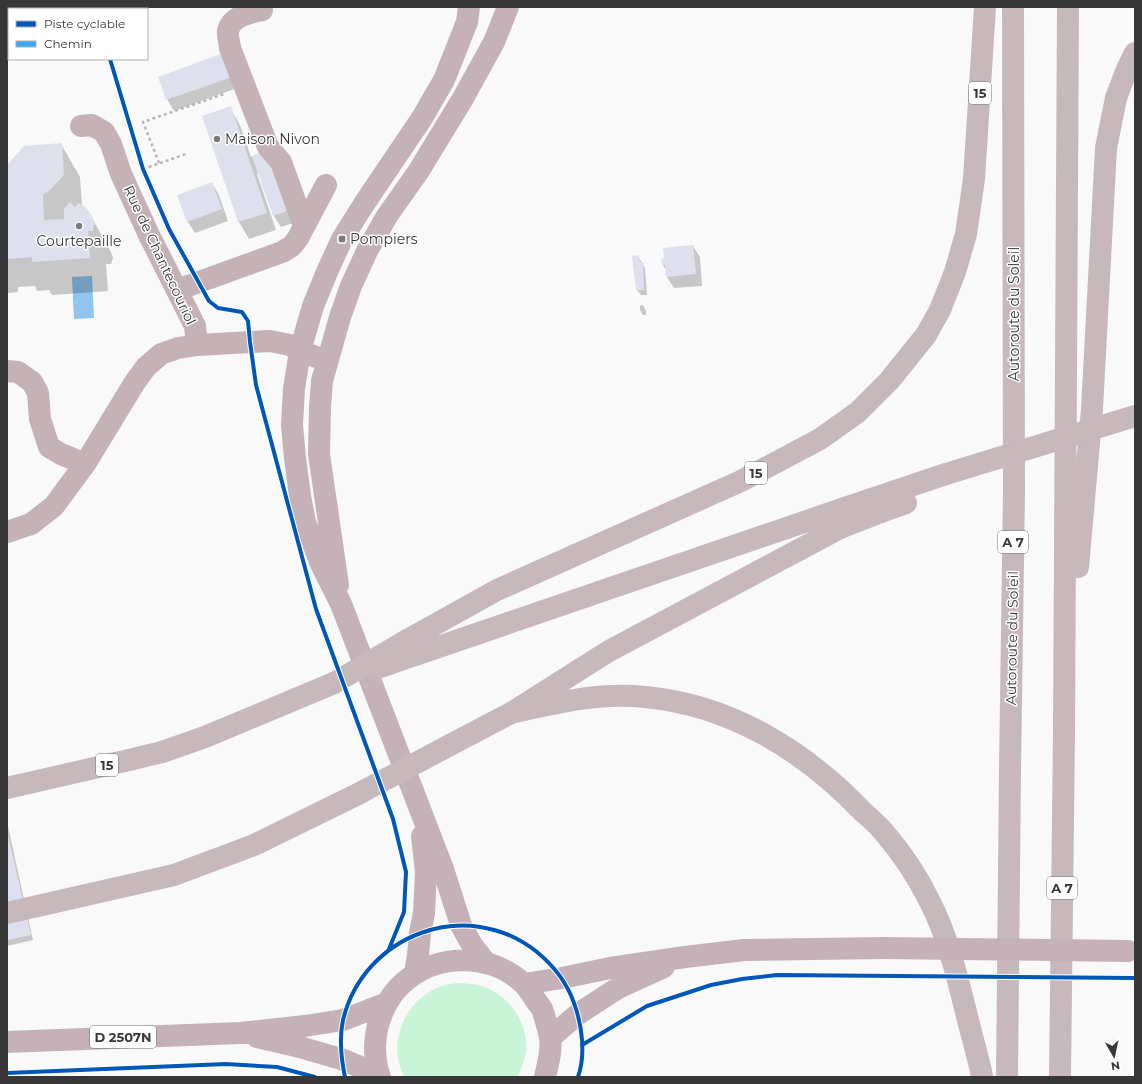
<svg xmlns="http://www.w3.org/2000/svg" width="1142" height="1084" font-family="Montserrat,sans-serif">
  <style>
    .green { fill: #caf4d7 }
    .water { fill: #8fc5f0 }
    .shadow { fill: #0003 }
    .building { fill: #dee0ed }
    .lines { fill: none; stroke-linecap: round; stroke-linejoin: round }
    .path { stroke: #bfb3b6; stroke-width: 2.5; stroke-dasharray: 3 3; stroke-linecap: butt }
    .minor { stroke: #c5b2b6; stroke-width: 22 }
    .major { stroke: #c5b2b8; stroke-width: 22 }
    .highway { stroke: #c7b8bc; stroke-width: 22 }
    .major-bridge { stroke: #c5b2b8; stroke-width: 22 }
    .highway-bridge { stroke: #c7b8bc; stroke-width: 22 }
    .quiet { stroke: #3fa9f5; stroke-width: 3; stroke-dasharray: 6 3; stroke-linecap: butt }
    .cycleway-casing { stroke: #fff; stroke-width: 6 }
    .cycleway { stroke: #0057b8; stroke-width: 4 }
    .poi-dot { fill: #7b7b7c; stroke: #fff; stroke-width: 1.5 }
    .labels { text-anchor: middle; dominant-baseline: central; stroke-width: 3; stroke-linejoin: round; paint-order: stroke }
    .shield { fill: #fff; stroke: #737374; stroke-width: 1 }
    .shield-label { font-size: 13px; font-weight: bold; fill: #373738 }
    .poi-label { font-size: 14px; fill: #373738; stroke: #fff; text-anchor: start }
    .street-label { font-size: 14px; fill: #373738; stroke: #fff }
  </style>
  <rect width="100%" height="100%" fill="#f9f9f9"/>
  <path class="green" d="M457,983C467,983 476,984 485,987C511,997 529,1025 526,1053C524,1062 521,1069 518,1077H405C387,1048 402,1007 431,991C439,986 448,984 457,983Z"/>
  <path class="water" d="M92,276L94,318L74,319L72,277Z"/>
  <path class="shadow" d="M229,66L237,88L174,111L167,99Z
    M230,108L240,125L251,157L269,151L296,222L281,227L274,216L259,173L257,174L276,230L249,239L239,222L203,117Z
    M61,144L80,177L82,206L88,211L111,252L113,258L111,264H106L108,291L52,295L49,290L37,291L35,286L18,287V292L7,293V166Z
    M212,183L219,195L228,221L195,233L188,222L179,195Z
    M693,246L700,257L702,286L674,288L667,277V272L663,265Z
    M638,256L645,268L647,295H641L637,290Z
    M643,305L646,311V315H643L640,310V306Z
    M7,822L33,940L7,946Z"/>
  <path class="building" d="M223,53L232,77L166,100L158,77Z
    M231,106L267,213L238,222L202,116Z
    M62,143L64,175L47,193L46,192L43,195L44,220L64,219V209L70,202L75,207L78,203L84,206L89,211L93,218L94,224L93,231H88L90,258L32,262V257L7,259V165L24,146Z
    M269,150L290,210L273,216L252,156Z
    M212,182L222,209L187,222L177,195Z
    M693,245L696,274L666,277L665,265H662L661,259L664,258L663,248Z
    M639,255L640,262H643L644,290H636L632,256Z
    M7,831L31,935L7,940Z"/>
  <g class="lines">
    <path class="path" d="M159,163L143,122L224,94
      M143,169L186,154"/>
    <path class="minor" d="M262,10C250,13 231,16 228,31C227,36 230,43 230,48L268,147L281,162L304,226
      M81,126L92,125L104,132L111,144L121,174L149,235L195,326L197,345
      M177,290L282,252L292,246L298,238L326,185
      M7,371L18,372L32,382L38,393L40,419L49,447L61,454L85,464
      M7,532L31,524L54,506L85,464L135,382L146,367L161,354L178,348L197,345L270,341L290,345L300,351L327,361"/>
    <path class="major" d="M469,7L467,22L444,80L422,118L364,204L342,239L327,272L313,306L300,351L294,389L292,425L295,458L300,496L305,522L321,564L341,604L443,869L461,925L472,945L486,963
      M17,9L39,7
      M338,585L319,454L320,407L322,381L340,317L351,286L367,251L387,216L418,172L462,100L494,42L508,7
      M415,973L418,955L420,933L424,913L426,872L422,836
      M524,984L562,978L610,968L685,957L744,950L884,948
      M257,1037L296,1046L341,1059L379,1075
      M550,1038L578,1014L618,988L664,967
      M7,1042L240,1033L305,1026L343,1020L387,1003
      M380,1077C372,1055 374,1030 384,1009C388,1001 395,990 402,984C435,953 490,952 524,984C527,987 530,992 533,996C535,1000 539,1004 542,1009C544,1014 549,1032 550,1038C552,1051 548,1064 545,1077"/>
    <path class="highway" d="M1078,567L1092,409L1106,148L1116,98L1127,69L1135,53
      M409,639L497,590L741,481L820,439L858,412L889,381L926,335L940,310L955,272L966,234L974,179L985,7
      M415,655L833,512L946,474
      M511,713C555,703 600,692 645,697C731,705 805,751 863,812C870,818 877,824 883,831C901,852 918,877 930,902C947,935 956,972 965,1008C970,1029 976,1050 981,1071L982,1077
      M450,745L511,713L609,651L840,528L886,510L906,503
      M7,788L129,760L162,752L205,737L334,683
      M7,913L174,875L254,845L358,794
      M1007,1077L1010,771L1014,491L1013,7
      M1060,1077L1064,731L1068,7"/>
    <path class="major-bridge" d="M884,948L1128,951"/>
    <path class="highway-bridge" d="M946,474L1135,416
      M381,667L415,655
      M334,683L409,639
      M358,794L450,745"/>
    <path class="quiet" d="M96,7V9"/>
    <g class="cycleway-casing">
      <path id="cycleway" d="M110,59L143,169L169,229L209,301L218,308L242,312L248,321L250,342L256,385L316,609L393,819L406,872L404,912L389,949
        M582,1045L647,1006L711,985L742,979L777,975L1135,978
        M7,1073L226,1064L277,1067L315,1077
        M345,1077C341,1058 339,1039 343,1020C364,934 467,896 537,952C554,966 567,983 574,1003C582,1025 586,1054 578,1077"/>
    </g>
    <use href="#cycleway" class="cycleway"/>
  </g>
  <g class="poi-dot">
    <circle cx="217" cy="139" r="4"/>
    <circle cx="79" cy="226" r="4"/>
    <rect x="338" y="235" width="8" height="8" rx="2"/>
  </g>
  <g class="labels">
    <g class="shield">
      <rect x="969" y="82" width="22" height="22" rx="3"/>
      <rect x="745" y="462" width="22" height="22" rx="3"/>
      <rect x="998" y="531" width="30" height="22" rx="3"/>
      <rect x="96" y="754" width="22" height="22" rx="3"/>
      <rect x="1047" y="877" width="30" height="22" rx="3"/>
      <rect x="90" y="1026" width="66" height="22" rx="3"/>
    </g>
    <g class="shield-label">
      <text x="980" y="93">15</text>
      <text x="756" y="473">15</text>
      <text x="1013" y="542">A 7</text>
      <text x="107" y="765">15</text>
      <text x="1062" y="888">A 7</text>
      <text x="123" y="1037">D 2507N</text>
    </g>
    <g class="poi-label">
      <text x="225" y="139">Maison Nivon</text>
      <text x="350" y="239">Pompiers</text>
      <text x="79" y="241" text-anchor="middle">Courtepaille</text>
    </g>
    <g class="street-label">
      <text transform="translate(160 255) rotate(65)">Rue de Chantecouriol</text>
      <text transform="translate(1014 314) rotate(-90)">Autoroute du Soleil</text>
      <text transform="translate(1012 638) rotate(-89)">Autoroute du Soleil</text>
    </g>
  </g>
  <rect width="1142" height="1084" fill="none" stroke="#373738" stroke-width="16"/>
  <rect x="8" y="8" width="140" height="52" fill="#ffffff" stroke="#afafaf"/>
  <rect x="16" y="21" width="20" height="6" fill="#0057b8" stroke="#afafaf"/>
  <text x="44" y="28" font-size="12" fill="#373738">Piste cyclable</text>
  <rect x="16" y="41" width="20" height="6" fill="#3fa9f5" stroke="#afafaf"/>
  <text x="44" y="48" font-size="12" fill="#373738">Chemin</text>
  <g transform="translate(1114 1056) rotate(171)" stroke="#ffffff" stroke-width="3" paint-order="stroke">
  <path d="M0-3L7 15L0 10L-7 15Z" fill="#373738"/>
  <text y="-6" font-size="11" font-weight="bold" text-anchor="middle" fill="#373738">N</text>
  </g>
</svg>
